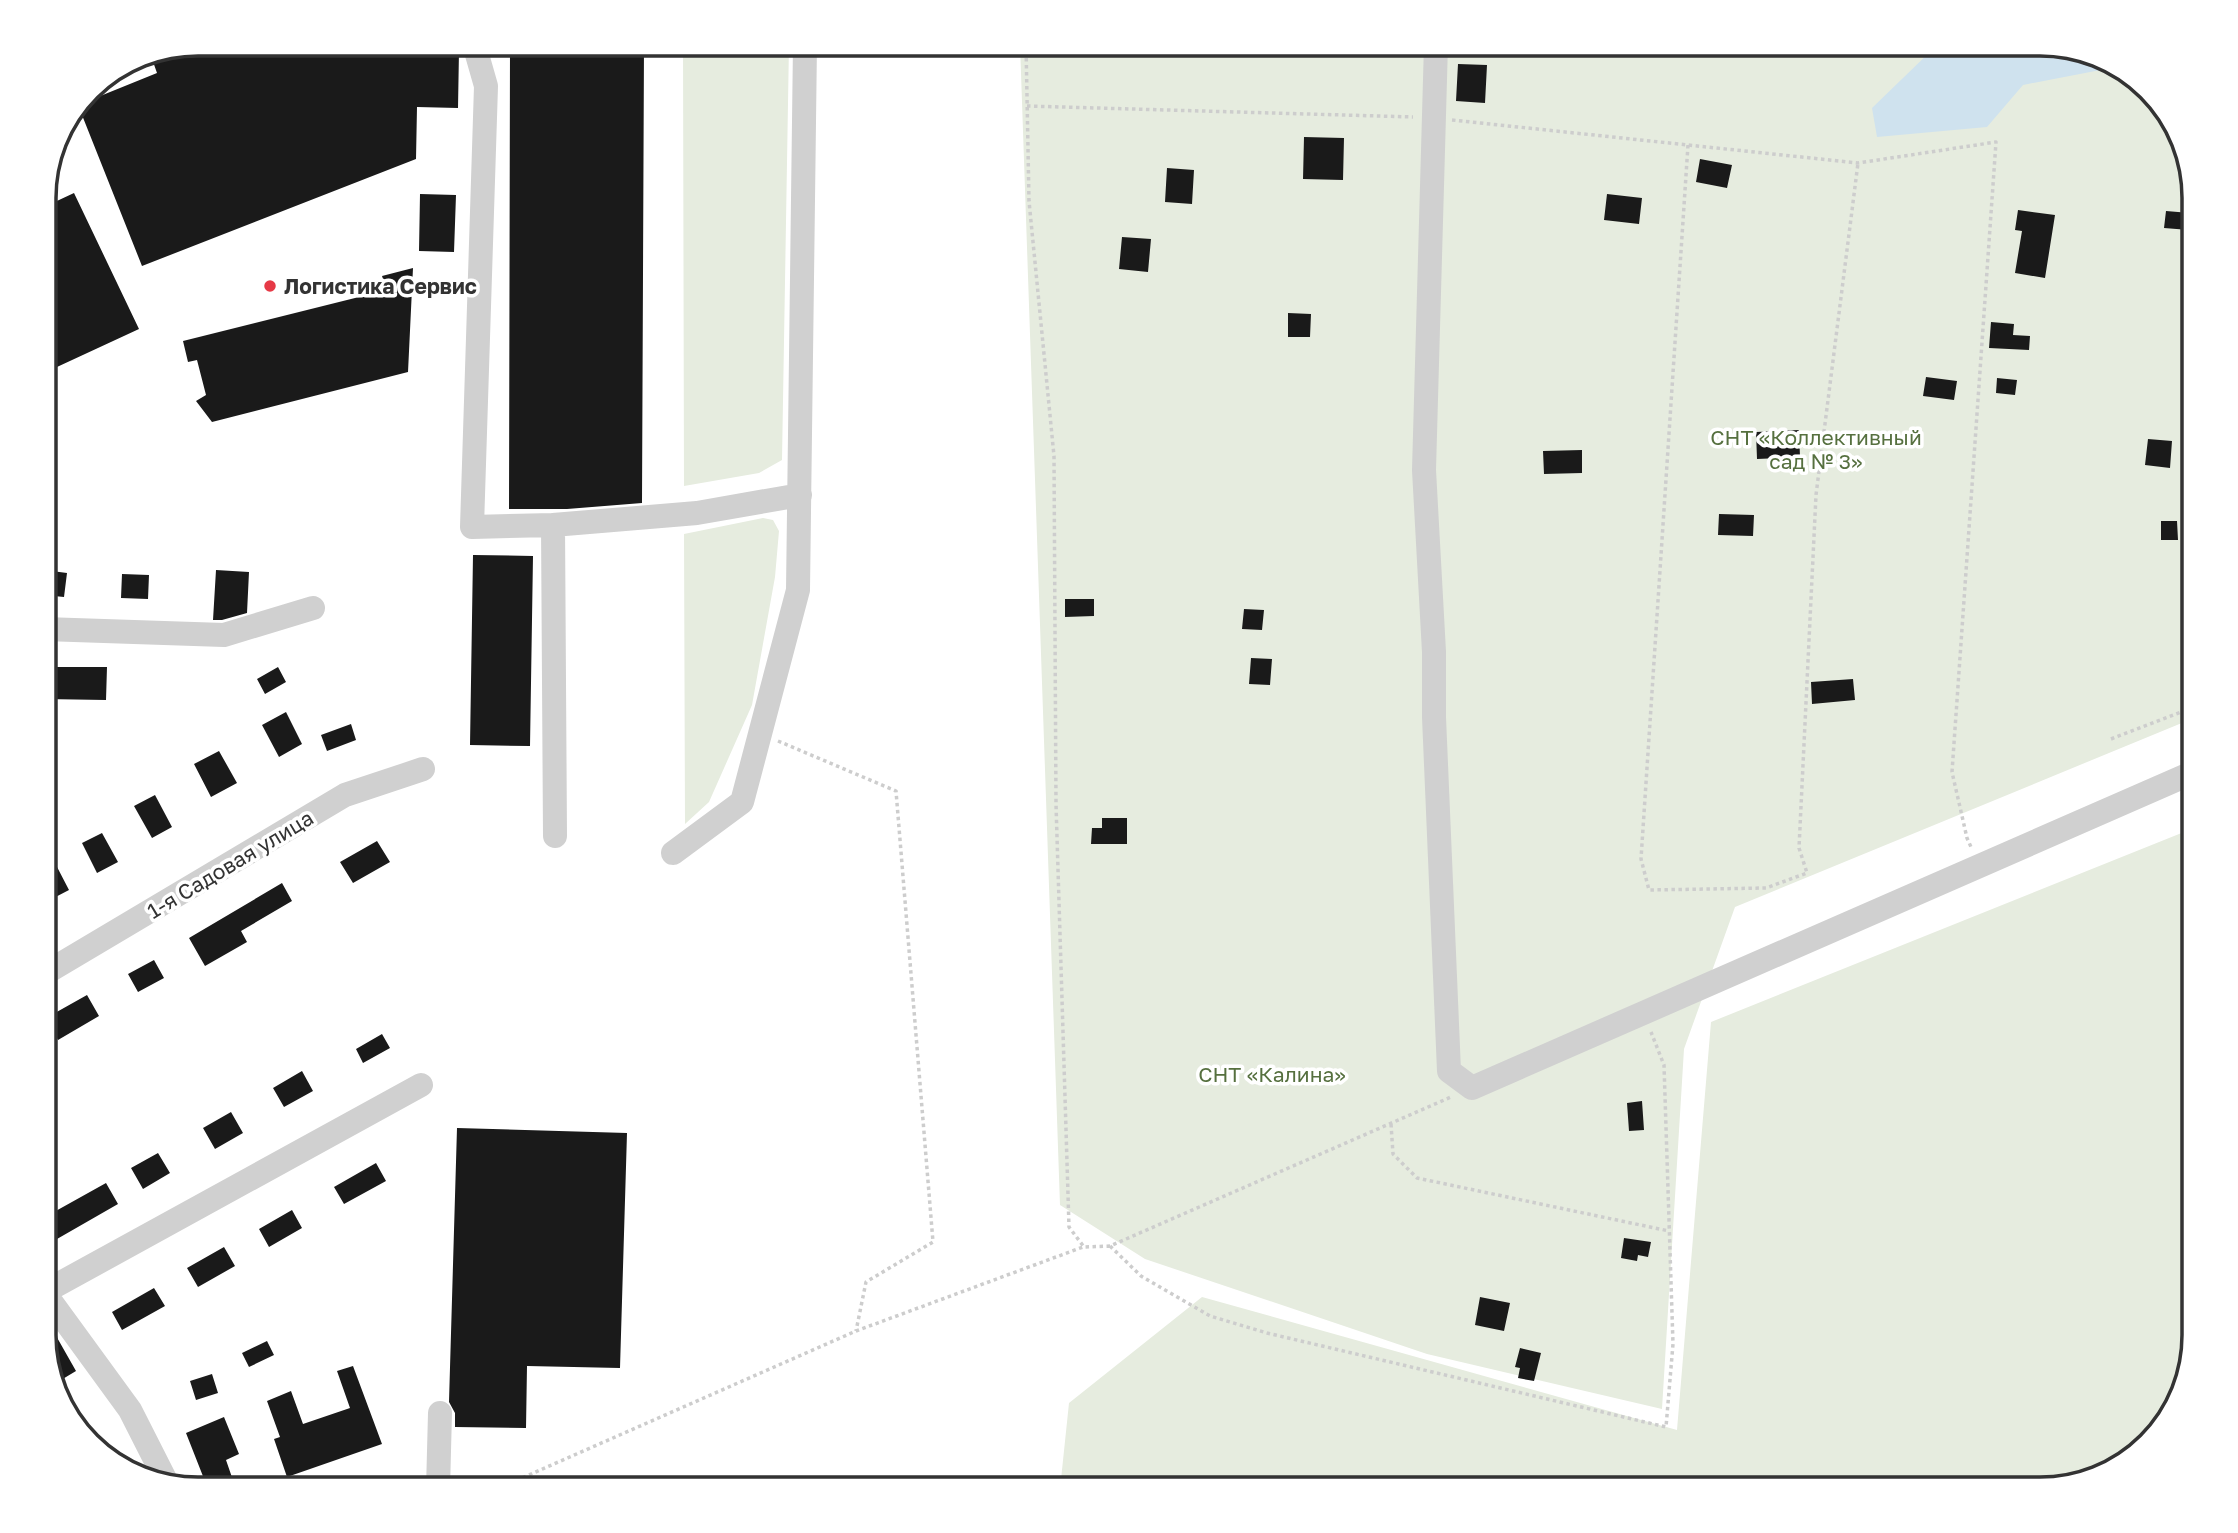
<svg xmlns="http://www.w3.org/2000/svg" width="2238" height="1533" font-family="'Golos Text',sans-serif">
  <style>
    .green { fill: #e6ecdf }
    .water { fill: #cfe2ee }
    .building { fill: #1a1a1a }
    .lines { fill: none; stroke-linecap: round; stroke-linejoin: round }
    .path { stroke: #cdcdcd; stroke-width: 3.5; stroke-dasharray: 3.5 3.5; stroke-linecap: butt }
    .minor { stroke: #d0d0d0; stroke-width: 24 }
    .poi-dot { fill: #e63946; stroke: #fff; stroke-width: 2.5 }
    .labels { text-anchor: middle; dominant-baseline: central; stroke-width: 7; stroke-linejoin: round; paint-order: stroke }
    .poi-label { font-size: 21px; font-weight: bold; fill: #333; stroke: #fff; text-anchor: start }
    .park-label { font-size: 21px; fill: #56703f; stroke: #fff }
    .street-label { font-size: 21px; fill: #333; stroke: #fff }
    .rim { fill: none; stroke: #333; stroke-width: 3.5 }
  </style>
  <rect width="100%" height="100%" fill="#fff"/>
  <path class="green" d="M683,44H789L782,460L759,473L684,486Z
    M1020,44H2040L2126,70L2174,121L2194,198V718L1735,907L1684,1049L1662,1409L1427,1354L1145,1259L1060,1205Z
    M763,518L773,520L779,531L775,577L752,705L709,802L685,824L684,534Z
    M2194,828V1335L2168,1421L2109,1473L2040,1489H1060L1069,1403L1202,1297L1677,1430L1711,1022Z"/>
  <path class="water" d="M1945,44H2040L2116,67L2023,85L1987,127L1877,137L1872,108L1934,48Z"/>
  <path class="building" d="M198,44H369L372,50L388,44H418V49L459,50L458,108L417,107L416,159L142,266L78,105L157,73L150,53Z
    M510,44H644L642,503L567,509H509Z
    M1458,64L1487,65L1485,103L1456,101Z
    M1304,137L1344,138L1343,180L1303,179Z
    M1700,159L1732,165L1727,188L1696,182Z
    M1167,168L1194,170L1192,204L1165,202Z
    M74,193L139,329L44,373V207Z
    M420,194L456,195L454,252L419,251Z
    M1607,194L1642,198L1639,224L1604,220Z
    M2018,210L2055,215L2045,278L2015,273L2022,231L2015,230Z
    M2166,211L2190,213L2189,230L2164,228Z
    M1122,237L1151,239L1148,272L1119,269Z
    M413,268L408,372L212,422L196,401L206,395L197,360L188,362L183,341L371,294L369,285L384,282L382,276Z
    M1288,313L1311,314L1310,337H1288Z
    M1991,322L2014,324L2013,335L2030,336L2029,350L1989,348Z
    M1926,377L1957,381L1954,400L1923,396Z
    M1997,378L2017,380L2015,395L1996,393Z
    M1799,430L1800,457L1757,459L1756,432Z
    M2148,439L2172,441L2170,468L2145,465Z
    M1582,450V473L1544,474L1543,451Z
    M1719,514L1754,515L1753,536L1718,535Z
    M2161,521H2177L2178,540H2161Z
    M473,555L533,556L530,746L470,745Z
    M44,570L67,573L64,597L44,595Z
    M216,570L249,572L247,613L222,620H213Z
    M122,574L149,575L148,599L121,598Z
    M1065,599H1094V616L1065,617Z
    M1244,609L1264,610L1262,630L1242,629Z
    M1251,658L1272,659L1270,685L1249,684Z
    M44,667H107L106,700L44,699Z
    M278,667L286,682L265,694L257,679Z
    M1853,679L1855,700L1812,704L1811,682Z
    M286,712L302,744L279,757L262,725Z
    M351,724L356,740L327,751L321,735Z
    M219,751L237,783L211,797L194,764Z
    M155,795L172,827L152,838L134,806Z
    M1102,818H1127V844H1091L1092,828H1102Z
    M102,833L118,862L97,873L82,843Z
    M377,841L390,862L353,883L340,862Z
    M56,865L69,890L44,903V871Z
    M282,883L292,901L241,931L247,942L205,966L189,938Z
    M154,960L164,978L138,992L128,974Z
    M87,995L99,1016L58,1040L46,1018Z
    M382,1034L390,1048L363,1063L356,1049Z
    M302,1071L313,1091L284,1107L273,1088Z
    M1642,1101L1644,1130L1629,1131L1627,1103Z
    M231,1112L243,1133L215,1149L203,1128Z
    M457,1128L627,1133L620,1368L527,1366L526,1428L455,1427V1413L449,1402Z
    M158,1153L170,1173L143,1189L131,1168Z
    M376,1163L386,1181L344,1204L334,1187Z
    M106,1183L118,1204L57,1239L45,1217Z
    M292,1210L302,1228L269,1247L259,1229Z
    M1624,1238L1651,1242L1648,1257L1638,1255L1637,1261L1621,1258Z
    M224,1247L235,1266L198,1287L187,1268Z
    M154,1288L165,1306L122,1330L112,1312Z
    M1480,1297L1510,1303L1504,1331L1475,1325Z
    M55,1334L76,1371L56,1383L44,1345V1340Z
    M267,1341L274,1355L249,1367L242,1353Z
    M1520,1348L1541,1353L1534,1381L1518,1378L1520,1368L1515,1367Z
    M353,1366L382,1444L287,1477L274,1439L280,1437L267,1401L291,1391L303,1424L350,1408L337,1371Z
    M212,1374L218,1393L196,1400L190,1381Z
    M224,1417L239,1454L226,1460L236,1489H208L186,1433Z"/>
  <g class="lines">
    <path class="path" d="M1026,44L1029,201L1054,456L1056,804L1069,1227L1084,1247L1110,1246L1451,1097
      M1027,106L1413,117
      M1452,120L1858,163L1996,142L1952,772L1967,838L1971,847
      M1688,145L1641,859L1649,890L1766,888L1807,873L1799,848L1816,495L1858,163
      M2111,739L2194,707
      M778,741L896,791L933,1242L866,1282L856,1331
      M1391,1124L1393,1154L1417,1178L1669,1231
      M1110,1246L1141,1276L1210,1316L1267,1333L1666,1427L1673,1344L1664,1065L1651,1032
      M497,1489L856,1331L1083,1247"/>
    <path class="minor" d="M474,44L486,86L472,527L553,525L555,836
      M1436,44L1424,470L1434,652V717L1449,1071L1472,1088L2194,772
      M553,525L697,513L800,495
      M44,629L224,635L313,608
      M673,853L742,802L798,590L805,44
      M44,974L345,795L423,769
      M46,1291L421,1085
      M44,1292L130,1410L165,1479
      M438,1489L440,1413"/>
  </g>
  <circle class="poi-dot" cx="270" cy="286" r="7"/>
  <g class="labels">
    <g class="poi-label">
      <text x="284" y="286">Логистика Сервис</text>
    </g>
    <g class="park-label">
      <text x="1816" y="437">СНТ «Коллективный<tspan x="1816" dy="24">сад № 3»</tspan></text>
      <text x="1272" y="1074">СНТ «Калина»</text>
    </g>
    <g class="street-label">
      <text transform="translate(230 864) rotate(-31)">1-я Садовая улица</text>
    </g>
  </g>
  <path d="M0 0H2238V1533H0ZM198 56H2040A142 142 0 0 1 2182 198V1335A142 142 0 0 1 2040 1477H198A142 142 0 0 1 56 1335V198A142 142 0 0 1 198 56Z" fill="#fff" fill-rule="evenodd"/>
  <path class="rim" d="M198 56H2040A142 142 0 0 1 2182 198V1335A142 142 0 0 1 2040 1477H198A142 142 0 0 1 56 1335V198A142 142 0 0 1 198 56Z"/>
</svg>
